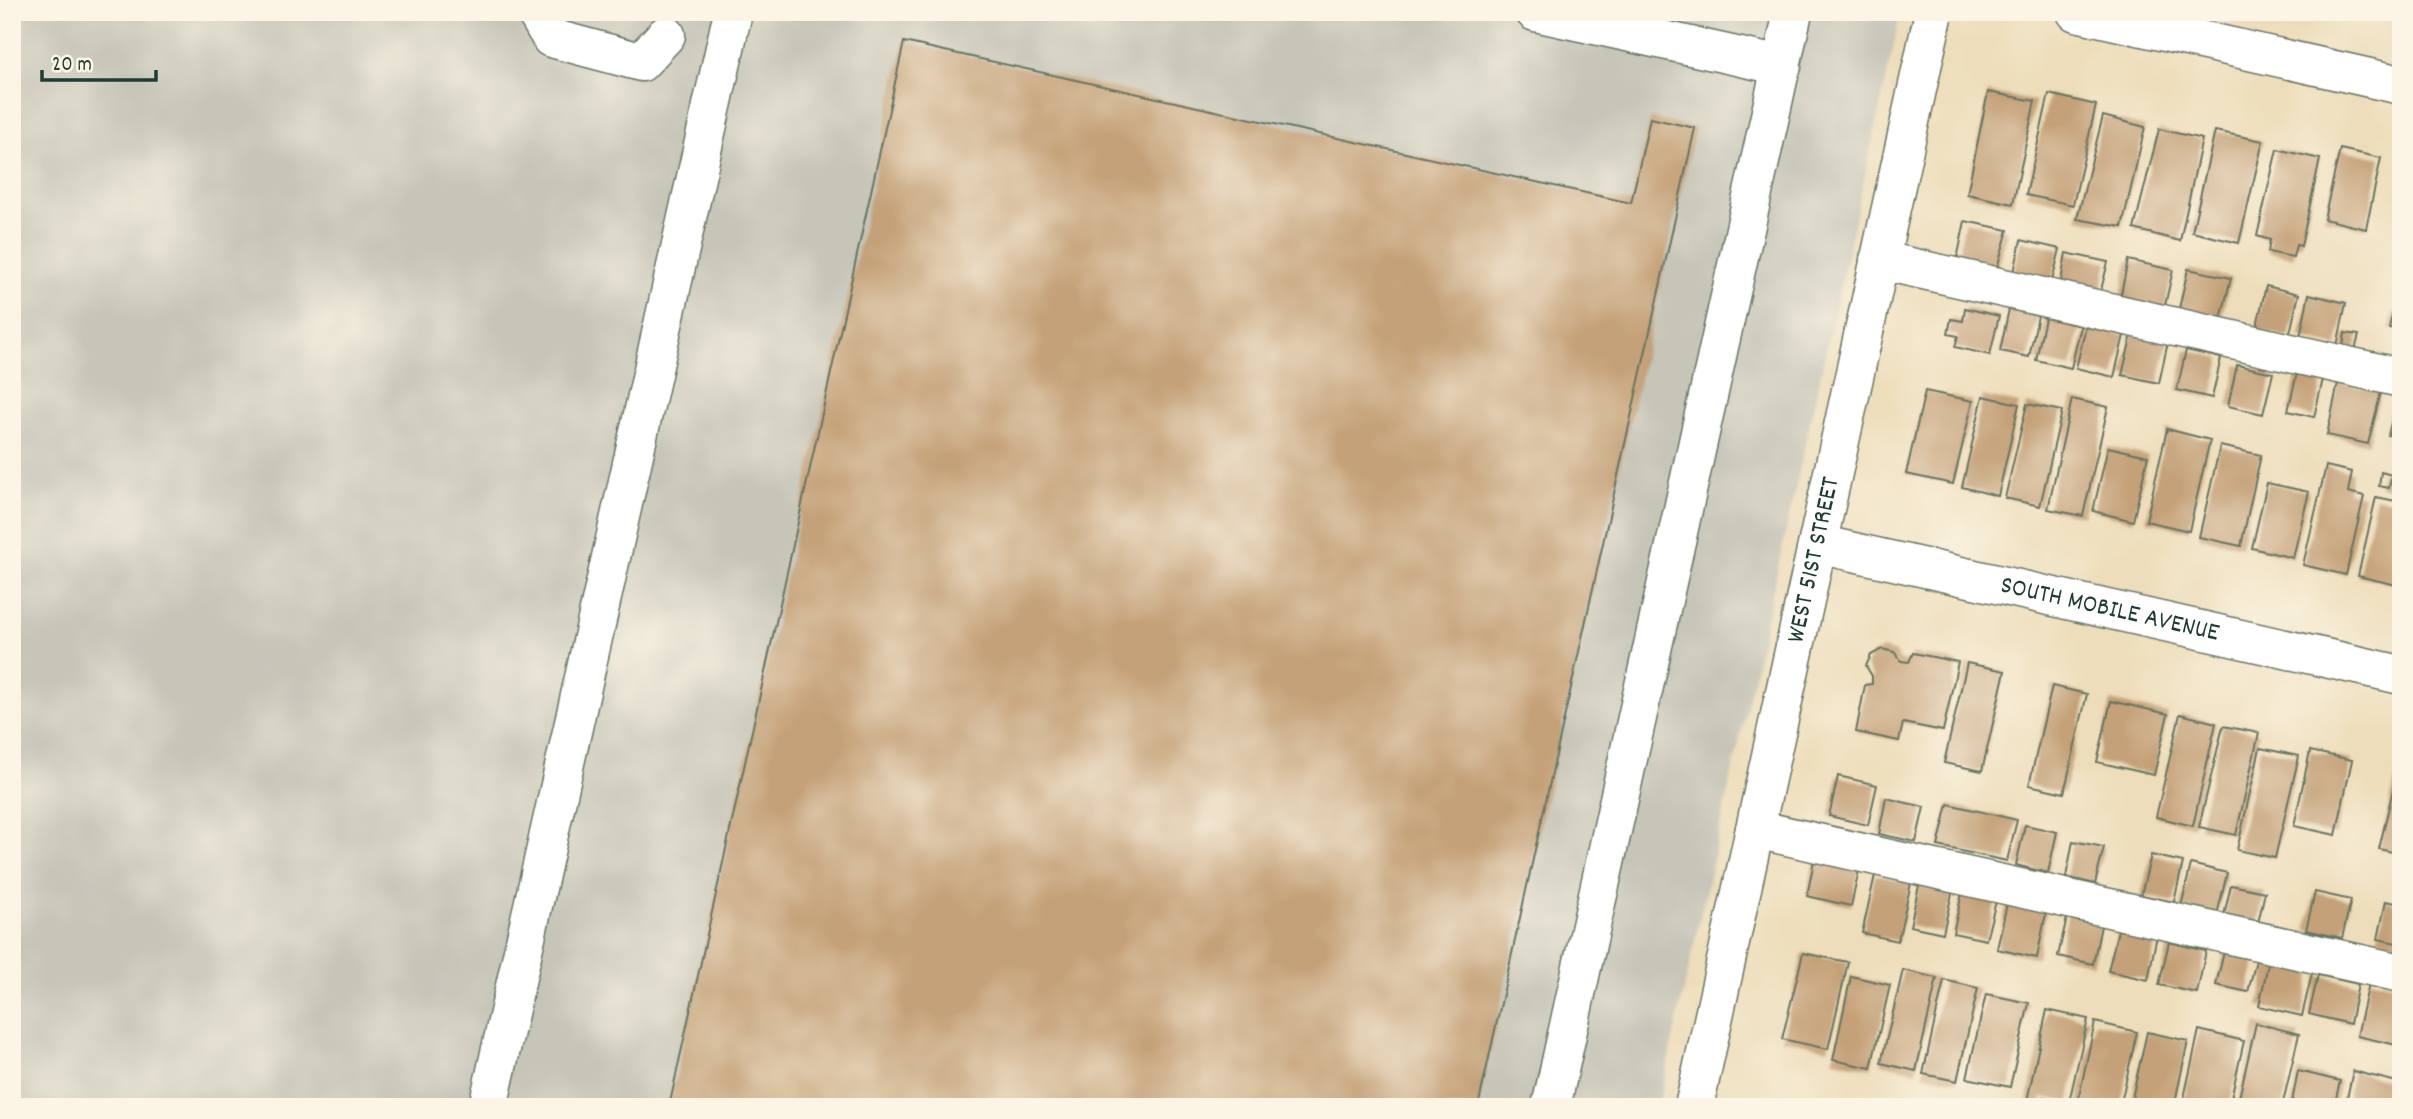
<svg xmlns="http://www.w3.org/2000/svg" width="2413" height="1119" font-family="Dekko,sans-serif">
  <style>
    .industrial { fill: #c6c5b8 }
    .building { fill: #c4a178 }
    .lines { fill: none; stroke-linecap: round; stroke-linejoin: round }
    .minor-casing { stroke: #677563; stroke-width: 41 }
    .minor { stroke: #fff; stroke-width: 38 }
    .labels { text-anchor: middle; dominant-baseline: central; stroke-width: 7; stroke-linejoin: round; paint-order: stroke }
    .street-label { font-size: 26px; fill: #1f3d34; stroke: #fcf5e5 }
  </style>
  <rect width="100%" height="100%" fill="#fcf5e5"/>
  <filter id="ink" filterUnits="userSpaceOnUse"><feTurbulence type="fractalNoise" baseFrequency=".0143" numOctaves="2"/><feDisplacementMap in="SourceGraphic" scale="14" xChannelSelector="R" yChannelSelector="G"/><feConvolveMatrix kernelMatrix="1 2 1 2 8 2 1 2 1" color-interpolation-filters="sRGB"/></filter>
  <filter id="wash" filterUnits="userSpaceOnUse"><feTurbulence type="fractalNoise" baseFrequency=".00686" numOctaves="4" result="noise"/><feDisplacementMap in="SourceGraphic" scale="28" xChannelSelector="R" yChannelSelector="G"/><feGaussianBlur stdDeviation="1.57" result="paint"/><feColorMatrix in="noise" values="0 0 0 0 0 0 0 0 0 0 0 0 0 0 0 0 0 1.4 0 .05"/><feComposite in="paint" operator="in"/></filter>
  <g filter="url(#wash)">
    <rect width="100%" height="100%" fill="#edddba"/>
    <path class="industrial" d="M12,12H1901L1658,1107H12Z"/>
    <g id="blocks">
      <path class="building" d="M904,42L1631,203L1650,118L1695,128L1478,1107H669Z
        M1988,92L2035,101L2013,204L1967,194Z
        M2049,94L2096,105L2073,205L2026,195Z
        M2103,116L2145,127L2122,227L2077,219Z
        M2159,129L2202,139L2180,241L2134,229Z
        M2215,131L2263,141L2239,243L2192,232Z
        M2277,149L2320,159L2301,246L2296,245L2293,257L2268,252L2270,240L2257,236Z
        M2340,149L2381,158L2366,229L2324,219Z
        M1965,221L2008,230L1996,271L1956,264Z
        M2021,240L2060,249L2051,285L2013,277Z
        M2066,253L2108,262L2100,294L2060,287Z
        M2128,260L2173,270L2164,310L2120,299Z
        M2188,269L2231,278L2220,323L2178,313Z
        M2266,286L2299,294L2289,337L2256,330Z
        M2309,294L2346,303L2337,346L2300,337Z
        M1965,308L1999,316L1990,355L1955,347L1958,336L1948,334L1951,319L1963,321Z
        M2009,309L2038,316L2029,357L2000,351Z
        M2393,311L2401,313V330L2389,328Z
        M2045,318L2081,326L2071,368L2036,360Z
        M2086,327L2124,335L2114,377L2076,368Z
        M2345,333L2359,335L2355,350L2343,347Z
        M2132,334L2168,342L2159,383L2122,375Z
        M2186,350L2221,358L2212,398L2177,390Z
        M2237,365L2273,373L2263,414L2228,406Z
        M2297,373L2323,379L2314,417L2288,411Z
        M2338,383L2381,392L2368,444L2327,435Z
        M1925,391L1973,401L1953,484L1906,474Z
        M2398,395L2401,396V438L2388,435Z
        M1983,396L2019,404L1998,496L1962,487Z
        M2072,399L2108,407L2083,516L2048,509Z
        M2027,404L2062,411L2040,506L2005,498Z
        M2167,429L2210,440L2189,531L2146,521Z
        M2220,446L2261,455L2241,546L2199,537Z
        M2108,447L2148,456L2133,521L2093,511Z
        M2326,466L2352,472L2348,492L2364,496L2346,575L2303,565Z
        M2381,472L2392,475L2389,488L2379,486Z
        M2267,483L2309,492L2293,558L2252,548Z
        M2376,497L2401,502V586L2358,576Z
        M1882,649L1894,652L1901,661L1909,662L1913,653L1958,662L1943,731L1903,723L1899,741L1856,732L1865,685L1872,684V676L1866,666L1871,655Z
        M1967,663L2005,671L1982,771L1944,763Z
        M2052,686L2087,694L2064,793L2029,785Z
        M2111,701L2168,714L2154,775L2097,762Z
        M2180,714L2216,723L2193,826L2156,817Z
        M2223,726L2259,733L2236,835L2199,827Z
        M2260,748L2299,756L2275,858L2237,850Z
        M2310,751L2352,760L2336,835L2294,826Z
        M2398,768H2401V854L2379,849Z
        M1838,776L1877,785L1868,825L1829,816Z
        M1886,798L1924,807L1916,842L1879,834Z
        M1948,804L2017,820L2007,861L1938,846Z
        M2025,825L2057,832L2048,873L2016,865Z
        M2073,841L2104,847L2095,884L2066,877Z
        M1815,855L1860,866L1851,906L1807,896Z
        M2151,855L2183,862L2174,902L2141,895Z
        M2191,864L2227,873L2217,915L2181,907Z
        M1875,875L1911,883L1898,941L1862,933Z
        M1920,881L1953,889L1943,933L1910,926Z
        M2231,885L2265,892L2258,923L2224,915Z
        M1963,889L1997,897L1986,940L1953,933Z
        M2315,892L2351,900L2342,938L2306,930Z
        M2386,901L2401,904V944L2378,939Z
        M2007,903L2046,913L2037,958L1997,949Z
        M2068,913L2102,921L2093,964L2058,956Z
        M2119,926L2157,935L2148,980L2108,971Z
        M2169,942L2206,951L2197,993L2159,985Z
        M2225,948L2257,956L2248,992L2216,985Z
        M1803,953L1848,962L1828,1049L1782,1039Z
        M2269,959L2313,969L2302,1016L2259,1006Z
        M1903,970L1937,978L1916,1071L1881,1063Z
        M2318,975L2358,984L2350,1024L2309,1014Z
        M1851,976L1890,985L1871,1068L1833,1060Z
        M2370,979L2401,986V1046L2357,1036Z
        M1944,980L1978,988L1957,1081L1923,1074Z
        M1986,994L2029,1003L2010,1087L1967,1078Z
        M2047,1010L2088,1019L2069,1102L2043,1097L2042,1104L2027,1101Z
        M2095,1022L2137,1032L2120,1107L2077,1106Z
        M2256,1023L2299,1034L2282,1107H2237Z
        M2199,1030L2244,1041L2229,1107H2182Z
        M2147,1032L2188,1041L2174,1107H2130Z
        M2298,1071L2340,1081L2334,1107H2291Z
        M2353,1071L2401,1083L2396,1107H2345Z"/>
    </g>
  </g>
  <g filter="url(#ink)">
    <use href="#blocks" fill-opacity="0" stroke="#677563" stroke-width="2"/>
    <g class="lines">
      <g class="minor-casing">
        <g id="minor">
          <path d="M536,12L551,38L641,62L666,35"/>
          <path d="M1535,12L1782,66"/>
          <path d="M2076,12L2401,85"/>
          <path d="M1879,260L2401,378"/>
          <path id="s1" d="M1818,544L2401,675"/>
          <path d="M1755,829L2401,973"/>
          <path d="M488,1107L733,12"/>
          <path d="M1551,1107L1793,12"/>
          <path id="s2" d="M1694,1107L1934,12"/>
        </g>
      </g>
      <use href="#minor" class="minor"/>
    </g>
  </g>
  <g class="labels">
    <g class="street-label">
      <text stroke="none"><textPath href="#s2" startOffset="560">WEST 51ST STREET</textPath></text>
      <text stroke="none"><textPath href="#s1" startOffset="299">SOUTH MOBILE AVENUE</textPath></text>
    </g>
  </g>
  <rect width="2413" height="1119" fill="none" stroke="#fcf5e5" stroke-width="42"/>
  <path d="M42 70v10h114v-10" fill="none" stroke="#1f3d34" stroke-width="3.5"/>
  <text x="52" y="70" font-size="21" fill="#1f3d34" stroke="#fcf5e5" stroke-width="5" paint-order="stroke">20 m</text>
</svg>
